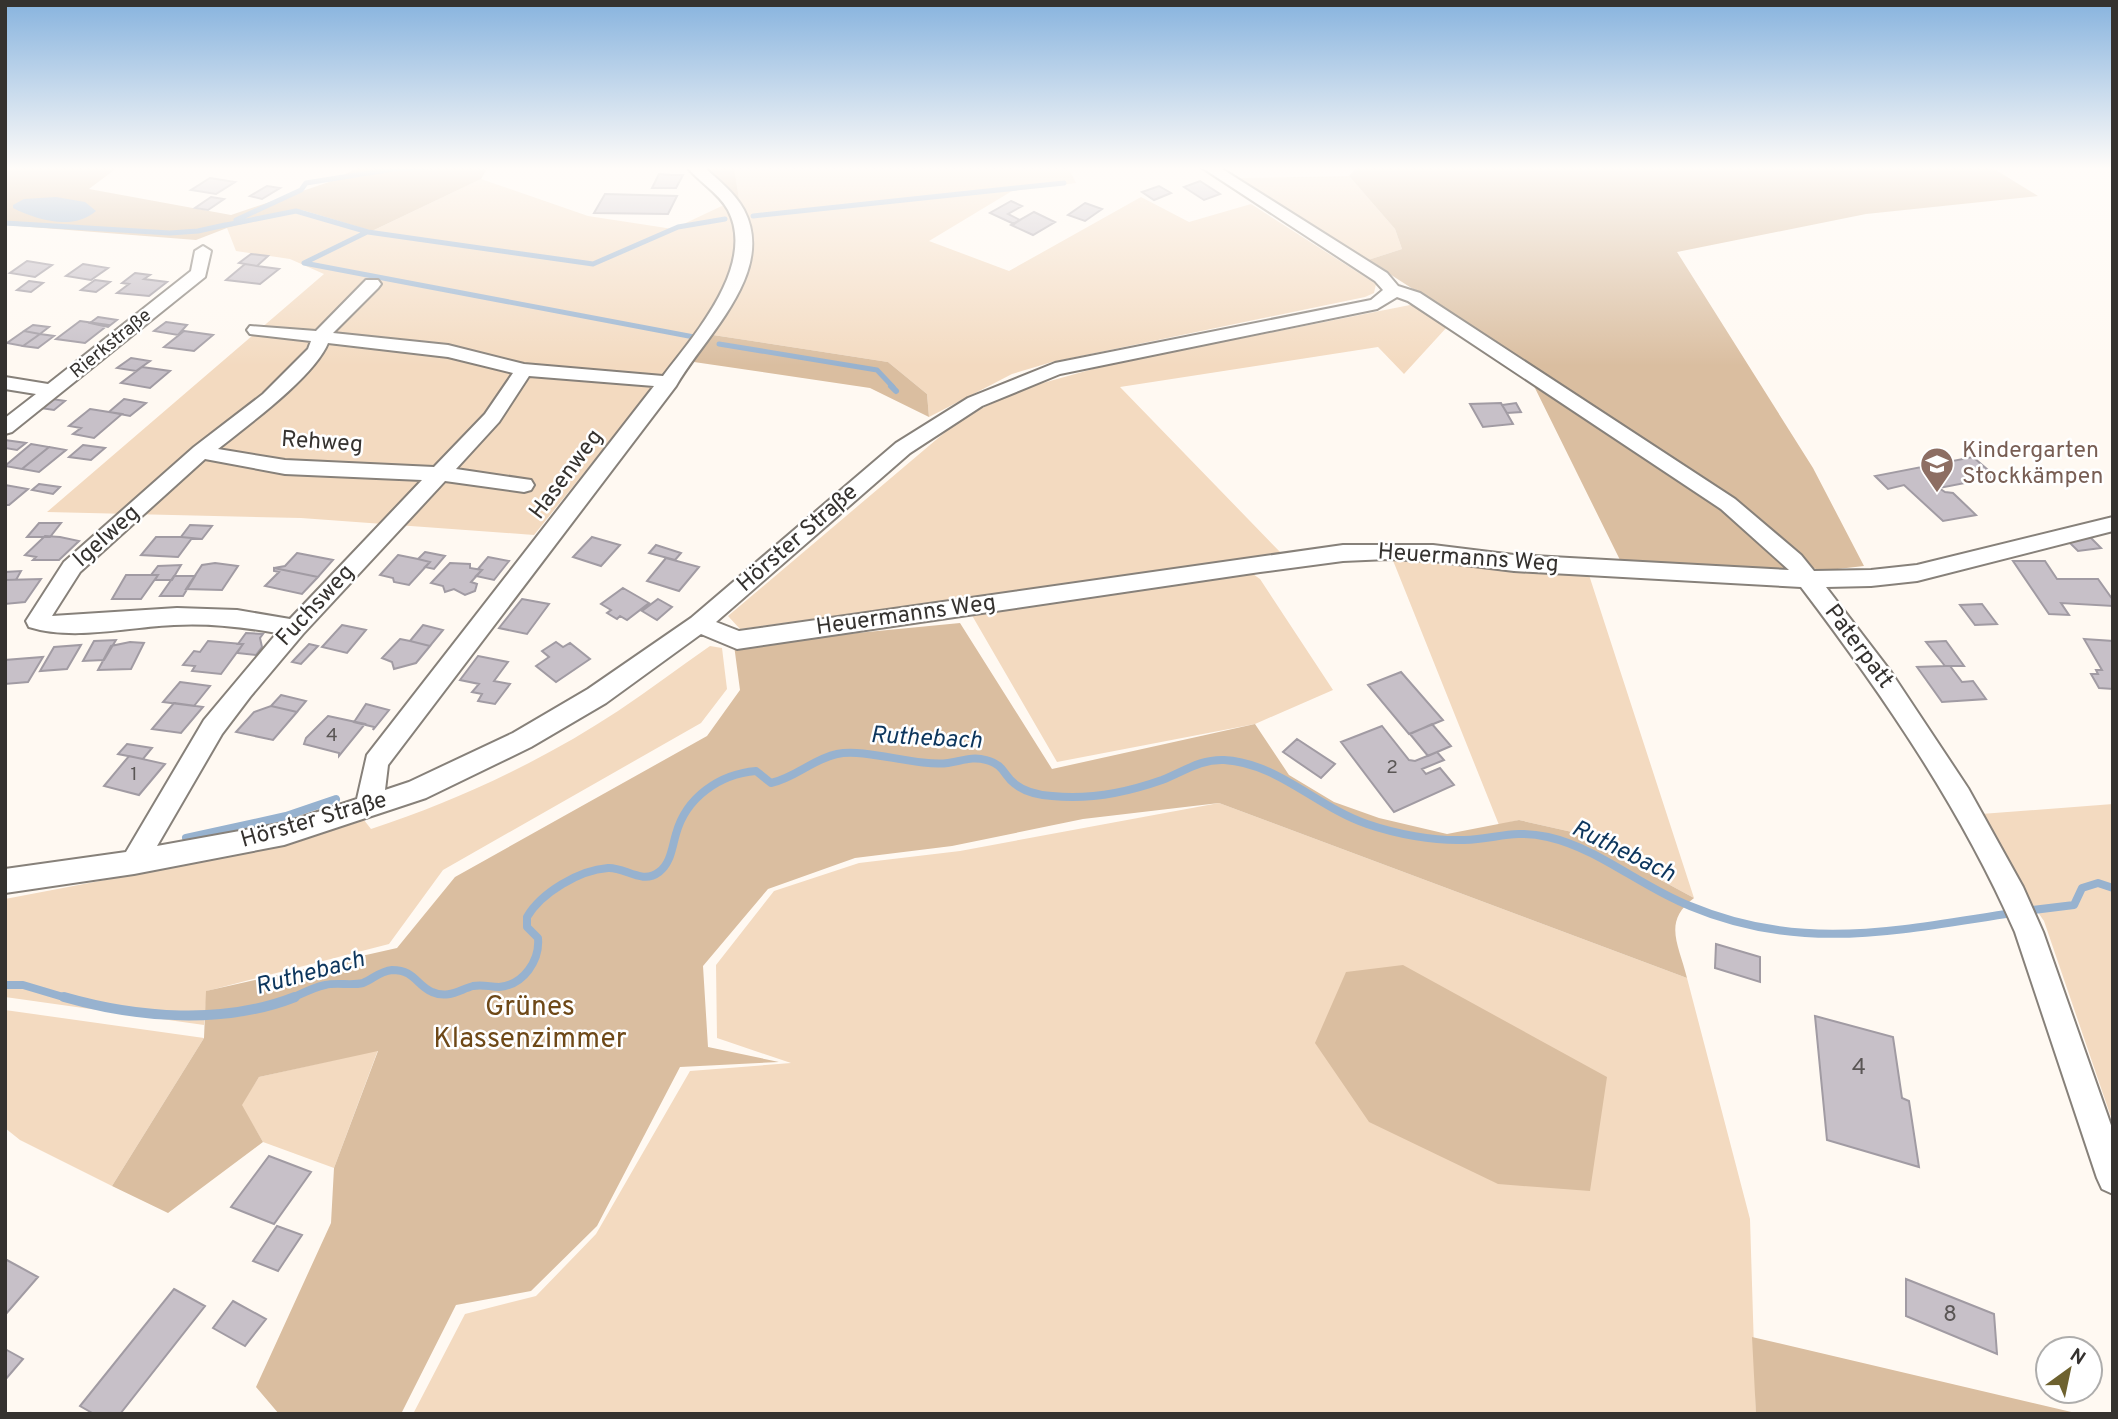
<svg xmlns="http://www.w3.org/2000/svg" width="2118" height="1419" font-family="Overpass,sans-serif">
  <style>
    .green { fill: #f3dac0 }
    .forest { fill: #dabea0 }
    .water { fill: #97b2cf }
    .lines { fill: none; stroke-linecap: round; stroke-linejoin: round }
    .stream-far3 { stroke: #97b2cf; stroke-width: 5 }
    .stream-far2 { stroke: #97b2cf; stroke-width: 6 }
    .stream-far1 { stroke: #97b2cf; stroke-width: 8 }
    .stream { stroke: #97b2cf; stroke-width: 10 }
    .building { fill: #c7c0c8; stroke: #a19ba3; stroke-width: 2 }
    .minor-casing { stroke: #87817a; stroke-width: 4 }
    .minor { fill: #fff; fill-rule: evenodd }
    .labels { text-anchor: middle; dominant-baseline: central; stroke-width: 5; stroke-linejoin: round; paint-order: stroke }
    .far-street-label { font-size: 19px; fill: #35322f; stroke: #fff }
    .number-label { font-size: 19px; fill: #5a5655 }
    .street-label { font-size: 23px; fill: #35322f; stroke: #fff }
    .education-label { font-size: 23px; fill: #785e54; stroke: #fff; text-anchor: start }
    .near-number-label { font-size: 23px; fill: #5a5655 }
    .water-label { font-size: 24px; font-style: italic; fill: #0d365d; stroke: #fff }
    .near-park-label { font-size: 28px; fill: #6e4817; stroke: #fff }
  </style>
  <rect width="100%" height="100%" fill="#fff9f2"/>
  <path class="green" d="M734,167H1068L1076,183L1012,191L929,241L1009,271L1141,197L1189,222L1251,204L1376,284L1374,293L1365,297L1052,362L1012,374L929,417L927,394L888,362L713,335L745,275L751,248L749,218L739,199Z
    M1349,176L1395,229L1402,249L1368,260L1237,178Z
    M481,179L588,216L673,229L726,204L736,223L737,246L730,275L698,331L534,535L301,518L47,512L324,274L290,259L236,251L227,228L302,210L372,231Z
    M1410,305L1447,327L1404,374L1378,347L1120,387L1282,554L740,629L728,616L950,428L984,407L1032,386L1111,364Z
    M1392,558L1438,559L1589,575L1694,898L1572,832L1519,820L1499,825Z
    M1250,572L1260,579L1333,690L1255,724L1057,762L970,612Z
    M710,646L722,648L727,689L701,723L443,870L389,944L207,991L204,1025L5,997V899L289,845L364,820L371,829C457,801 542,761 618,711C649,690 680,667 710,646Z
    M1219,803L1687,978L1750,1219L1756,1414H413L465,1314L536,1296L596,1234L690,1071L791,1063L717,1038L716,965L774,891L859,863L960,851Z
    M2113,804V1123L2044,921L2027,897L1981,814Z
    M5,1010L204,1038L112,1186L20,1140L5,1128Z
    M378,1050L334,1168L263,1142L241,1105L259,1077Z"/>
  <path class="forest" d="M5,167H118L89,189L231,215L329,182L360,167H488L481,179L372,231L302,210L227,228L196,240L5,225Z
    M700,167H734L739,199H734Z
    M1357,167H1991L2038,196L1866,214L1677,252L1813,468L1864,566L1820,571L1809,566L1788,567L1785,570L1621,562L1531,380L1410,305L1416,291L1368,260L1402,249L1395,229L1349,176Z
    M713,335L888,362L927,394L929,417L870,388L694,362Z
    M960,623L1052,769L1255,724L1289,775L1334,802L1379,818L1447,834L1519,820L1572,832L1694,898C1662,922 1679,944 1687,978L1219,803L1083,819L952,846L855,858L768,889L703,966L708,1047L779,1062L680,1067L597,1226L531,1291L456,1305L401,1414H279L256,1387L331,1223L334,1168L378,1051L259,1077L242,1105L263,1142L168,1213L112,1186L204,1038L206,991L397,948L455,877L707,736L740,690L734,645Z
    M1403,965L1607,1077L1590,1191L1498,1184L1369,1122L1315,1043L1346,972Z
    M1752,1337L2080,1414H1756Z"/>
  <path class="water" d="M56,197L85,202L96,211C73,231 37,220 13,208V205L24,199Z"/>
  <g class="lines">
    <path class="stream-far3" d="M479,167H487
      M753,216L1064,183
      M236,220L301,190L306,183L400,168L434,167
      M5,223L170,233L198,231L225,225
      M221,226L296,211L368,232L593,264L678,227L725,219
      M367,232L304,263L694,337
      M719,344L877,370L893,387"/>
    <path class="stream-far2" d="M891,386L896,391"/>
    <path class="stream-far1" d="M186,838L286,816L336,799
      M2025,911L2074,905L2082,888L2098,883L2113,888
      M5,985H23L70,999
      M290,999C301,994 314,987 325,985C337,982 351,986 363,983C373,979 380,971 392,970C415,970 415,984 432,992C448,999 459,990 473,986C483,984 490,987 499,987C524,985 540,960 538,938L527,927V917C541,893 579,870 608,868C625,867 642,885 659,872C671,863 672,847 676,834C686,797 720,774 756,771L771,783C795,778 813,759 837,754C866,748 917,767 948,763C962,761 972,756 986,760C1005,765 1003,775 1015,784C1025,792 1039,795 1052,796C1088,800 1128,792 1162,780C1183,772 1200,759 1224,760C1278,763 1317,807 1367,824C1396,834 1433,841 1464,840C1497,839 1512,829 1548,837C1600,849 1641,887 1690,906C1802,953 1898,930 2013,913"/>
    <path class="stream" d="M64,997C137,1018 224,1025 295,997"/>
  </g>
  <path class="building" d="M659,174L672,175H683L676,188H652Z
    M210,178L235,182L216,194L191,190Z
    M1200,181L1220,194L1204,200L1184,187Z
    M267,186L280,188L262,199L250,196Z
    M1159,186L1171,193L1154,200L1142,192Z
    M605,194L677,196L668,214L594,213Z
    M211,197L224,199L208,210L195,208Z
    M1011,201L1022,206L1008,214L1020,220L1014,224L990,213Z
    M1085,203L1102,209L1085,221L1068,215Z
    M1034,212L1055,222L1033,235L1011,225Z
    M251,254L268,256L257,266L239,263Z
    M27,261L52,265L35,277L10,273Z
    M83,264L108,268L91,280L66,276Z
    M245,264L257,266L279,269L260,284L226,280Z
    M135,273L150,275L144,279L167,282L149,296L117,293L129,284L122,283Z
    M95,280L110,282L96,292L81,290Z
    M29,281L43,283L31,292L17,290Z
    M98,317L117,320L108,327L90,323Z
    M80,321L108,325L85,343L56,339Z
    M166,322L187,325L178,335L154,331Z
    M33,325L49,327L40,334L24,331Z
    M24,331L40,334L23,346L7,343Z
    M184,331L213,335L194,351L164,347Z
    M40,334L54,336L38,348L23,346Z
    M131,358L150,361L136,371L117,368Z
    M142,367L170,371L150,388L121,383Z
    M52,399L65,401L54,410L41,408Z
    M124,399L146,403L130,416L109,412Z
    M1501,403L1513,424L1483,427L1470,404Z
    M1516,403L1521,412L1507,413L1502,405Z
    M90,409L109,412L122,414L94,438L73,434L81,428L69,426Z
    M5,440L26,443L17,450L5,448Z
    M31,444L49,447L22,469L5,466Z
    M83,445L105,448L91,460L69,457Z
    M49,447L66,450L39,472L22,469Z
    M1973,457L1996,477L1939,488L1945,492L1953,493L1976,515L1943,521L1904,485L1888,489L1875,476Z
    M39,484L60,487L53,494L32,490Z
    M5,485L28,489L9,505H5Z
    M39,523H61L50,537H27Z
    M190,525L212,526L202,539L181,537Z
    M45,536L60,537L79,541L59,560H33L36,557L25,555Z
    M156,537H181L192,538L178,557L141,555Z
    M592,537L620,545L601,566L573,557Z
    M2090,537L2101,548L2078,551L2067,540Z
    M656,545L681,553L675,560L649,553Z
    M425,552L445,556L434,569L425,567L430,562L418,559Z
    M297,553L333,560L318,577L274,568L285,566Z
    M398,555L418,559L430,562L409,585L394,582L393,578L380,575Z
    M488,557L509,561L494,580L476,576L482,570L478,569Z
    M666,558L699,567L679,591L647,581Z
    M2013,561H2045L2057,579H2098L2113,600V606L2061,603L2069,615L2049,614Z
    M215,563L238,566L222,590L186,589L202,565Z
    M450,563L470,564V568L482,570L471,582L477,584L475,591L465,595L454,589L445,592L443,586L431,583Z
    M181,565L172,580H155L158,575H151L158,566Z
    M274,568L318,577L302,594L265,586L279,572L274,571Z
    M21,571L16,580H5V572Z
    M126,575H158L141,599H112Z
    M174,576H195L183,596H160Z
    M41,579L25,602L5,604V580Z
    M623,588L649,603L627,620L620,616L617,619L607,613L611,610L601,604Z
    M522,599L549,604L527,634L499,628Z
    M658,599L672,607L657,620L642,611Z
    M1982,604L1997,624L1975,625L1960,605Z
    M342,625L366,630L347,653L322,647Z
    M423,625L443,630L430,646L410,641Z
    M246,633L263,634L260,638L262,647L256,655L237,653L243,644H238Z
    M400,639L410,641L430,646L416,663L394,669L392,662L382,658Z
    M2084,639L2113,641V689L2099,688L2091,674H2098L2096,670H2102Z
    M116,640L104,660L83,661L94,641Z
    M208,641L243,644L221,674L192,671L195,666L183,665L194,651L200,652Z
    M1946,641L1964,666H1945L1926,642Z
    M130,642L144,643L131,669L98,670L111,646Z
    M556,642L563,647L570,643L590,659L556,682L536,666L549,657L542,651Z
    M309,644L318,646L301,664L292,662Z
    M81,645L67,669L40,671L54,647Z
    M478,656L508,662L494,681L510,684L495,704L478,701L482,694L472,692L479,684L460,680Z
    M43,657L28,682L5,684V660Z
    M1945,666H1950L1962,682L1973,681L1986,699L1942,702L1917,667Z
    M1401,672L1443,720L1409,734L1368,685Z
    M180,682L210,686L194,706L163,702Z
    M281,695L306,701L297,712L271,706Z
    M174,703L203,707L181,733L152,729Z
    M366,704L389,710L373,730L374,727L354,722Z
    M271,706L297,712L273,740L236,732L254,712Z
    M328,716L365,724L339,756V753L304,744L306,738Z
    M1432,724L1451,746L1428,756L1410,734Z
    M1382,726L1409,760L1415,761L1437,752L1444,760L1422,769L1426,774L1440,768L1454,785L1394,812L1341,742Z
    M1297,739L1335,764L1321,778L1283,752Z
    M127,744L152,748L143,759L118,754Z
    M129,756L165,764L139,795L104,786Z
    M1716,944L1760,957V982L1715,968Z
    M1815,1016L1893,1037L1902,1098L1909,1101L1919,1167L1827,1140Z
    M269,1156L311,1172L274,1224L231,1207Z
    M277,1226L302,1235L278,1271L253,1261Z
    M5,1259L38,1277L5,1315Z
    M1906,1279L1994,1314L1997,1354L1906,1316Z
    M174,1289L205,1306L120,1414H94L80,1406Z
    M233,1301L266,1319L245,1346L213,1328Z
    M5,1349L23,1359L5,1380Z"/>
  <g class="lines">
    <g class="minor-casing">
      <path id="minor" d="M687,167H704C718,180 735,193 744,210C777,273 703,338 676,386L388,765L385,790L409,782L513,733L588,689L691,618L896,443L968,398L1055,363L1371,300L1383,290L1375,281L1201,167H1219L1387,273L1398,286L1420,293L1735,499L1801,555L1814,571L1871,570L1917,565L2113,517V531L1917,581L1871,586L1826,587L1891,672L1968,788L2023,887L2043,932L2113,1131V1194L2102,1189L2097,1178L2015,932C1960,807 1883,695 1801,587L1514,571L1433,561L1388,559L1343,561L1260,572L737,649L701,634L606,703L531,747L426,798L284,845L134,874L5,893V869L126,852L204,720L277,633C243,627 209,623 174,625C127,627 74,641 29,627L26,621L64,562L194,447L263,394L308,349L311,341L250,334L247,330L250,326L316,331L366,280H378L381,284L378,288L333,333L448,345L524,364L663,376C694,335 757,265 728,210C718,192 699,182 687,167ZM1397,297L1408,301L1721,509L1789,570L1514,555L1433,545H1343L739,631L716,622L910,453L982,406L1060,374L1377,309ZM328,343L448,357L513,373L485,414L434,467L285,460L218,449C248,425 314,377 328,343ZM529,376L654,386L367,755L357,799L284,823L157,846L222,734L250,697L303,634L445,481L524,492L531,490L534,485L531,480L456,469L499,422ZM205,459L285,474L422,480L290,619L237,610L177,608L52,616L80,572Z
        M203,246L211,251L205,277L12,432L5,434V418L36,394L5,389V377L48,384L191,271L195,251Z"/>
    </g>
    <use href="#minor" class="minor"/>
  </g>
  <linearGradient id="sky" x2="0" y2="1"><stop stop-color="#87b3de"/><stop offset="0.46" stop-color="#fffcf9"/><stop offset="1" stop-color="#fffcf9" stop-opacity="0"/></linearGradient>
  <rect width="2118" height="366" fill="url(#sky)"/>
  <defs>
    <g id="school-pin" transform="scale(1.75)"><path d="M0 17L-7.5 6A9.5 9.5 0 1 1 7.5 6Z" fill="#8d6e63" stroke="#fff"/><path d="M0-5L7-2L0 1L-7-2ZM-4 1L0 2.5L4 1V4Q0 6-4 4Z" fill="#fff"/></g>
  </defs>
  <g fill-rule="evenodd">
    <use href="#school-pin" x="1937" y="464"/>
  </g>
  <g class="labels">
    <g class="far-street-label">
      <text transform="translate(111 344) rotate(-39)">Rierkstraße</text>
    </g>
    <g class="number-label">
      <text x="332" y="736">4</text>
      <text x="1392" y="768">2</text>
      <text x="134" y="775">1</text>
    </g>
    <g class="street-label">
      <text transform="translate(322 443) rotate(4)">Rehweg</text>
      <text transform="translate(567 475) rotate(-53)">Hasenweg</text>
      <text transform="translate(107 537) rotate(-42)">Igelweg</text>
      <text transform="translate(798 539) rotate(-41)">Hörster Straße</text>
      <text transform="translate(1468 559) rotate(4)">Heuermanns Weg</text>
      <text transform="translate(316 606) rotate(-47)">Fuchsweg</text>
      <text transform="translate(906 616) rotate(-8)">Heuermanns Weg</text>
      <text transform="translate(1858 647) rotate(53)">Paterpatt</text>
      <text transform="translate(314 821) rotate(-16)">Hörster Straße</text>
    </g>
    <g class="education-label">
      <text x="1962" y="451">Kindergarten<tspan x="1962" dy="26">Stockkämpen</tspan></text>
    </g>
    <g class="near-number-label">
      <text x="1859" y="1068">4</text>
      <text x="1950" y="1315">8</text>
    </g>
    <g class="water-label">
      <text transform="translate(926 739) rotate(3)">Ruthebach</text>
      <text transform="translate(1623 852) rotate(26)">Ruthebach</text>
      <text transform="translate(310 974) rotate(-15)">Ruthebach</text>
    </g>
    <g class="near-park-label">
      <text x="530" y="1008">Grünes<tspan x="530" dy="32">Klassenzimmer</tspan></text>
    </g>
  </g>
  <rect width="2118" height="1419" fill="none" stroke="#35322f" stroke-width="14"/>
  <g transform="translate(2069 1370) rotate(33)"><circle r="33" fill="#ffffff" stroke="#aeadac" stroke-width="2"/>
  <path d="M0-5L12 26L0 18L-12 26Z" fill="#6e622f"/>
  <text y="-10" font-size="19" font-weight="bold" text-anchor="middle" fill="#35322f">N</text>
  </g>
</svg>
